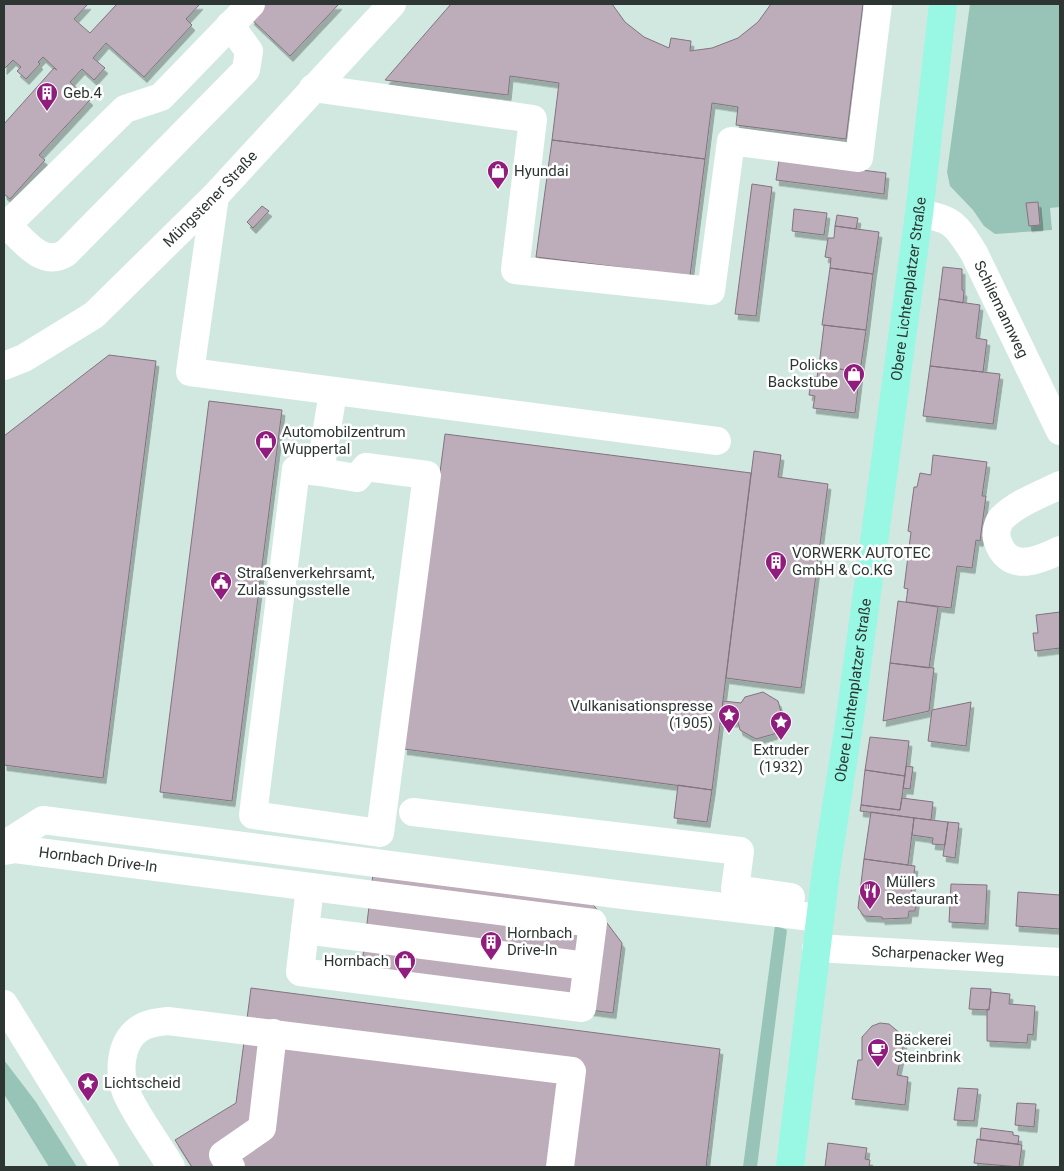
<svg xmlns="http://www.w3.org/2000/svg" width="1064" height="1171" font-family="Roboto,sans-serif">
  <style>
    .green { fill: #98c4b7 }
    .building { fill: #bdacb9; stroke: #83737f; filter: url(#shadow) }
    .lines { fill: none; stroke-linecap: round; stroke-linejoin: round }
    .minor { stroke: #fff; stroke-width: 28 }
    .major { stroke: #98f8e3; stroke-width: 28 }
    .labels { text-anchor: middle; dominant-baseline: central; stroke-width: 5; stroke-linejoin: round; paint-order: stroke }
    .poi-label { font-size: 15px; fill: #2d3633; stroke: #fff; text-anchor: start }
    .street-label { font-size: 15px; fill: #2d3633; stroke: #fff }
  </style>
  <defs>
    <filter id="shadow"><feDropShadow dx="3" dy="5.5" stdDeviation="0" flood-color="#0004"/></filter>
  </defs>
  <rect width="100%" height="100%" fill="#d1e8e1"/>
  <path class="green" d="M970,4H1060V207L1050,208L1052,230L995,234L984,226L973,210L950,186L947,172Z
    M775,925L787,930L757,1167H743Z
    M4,1060L36,1102L77,1167H49L4,1094Z"/>
  <path class="building" d="M4,4H88L74,19L90,33L117,4H200L186,19L192,25L144,77L106,43L93,58L105,68L94,80L82,69L70,82L90,100L39,155L45,160L10,199L4,194V124L54,68L57,70L43,57L38,62L40,64L26,79L17,71L21,67L13,60L4,69Z
    M266,4H339L290,56L251,19Z
    M451,4H612L625,22L644,37L669,48L671,38L691,41L690,51L712,48L738,38L758,22L771,4H863L846,139L736,125L738,107L712,103L705,159L552,140L559,83L510,76L508,95L385,80Z
    M552,140L705,159L690,276L536,257Z
    M779,160L886,173L884,194L776,180Z
    M752,184L772,187L756,316L735,314Z
    M1038,202L1040,225L1029,226L1026,203Z
    M262,206L269,211L253,228L247,222Z
    M794,209L827,213L824,235L792,231Z
    M837,215L858,218L856,229L835,226Z
    M835,226L879,232L873,274L830,268L831,258L825,257L828,238H834Z
    M943,267L962,269V290L964,291L963,303L939,299Z
    M830,268L873,274L866,330L822,325Z
    M939,299L980,305L976,338L987,340L983,372L930,366Z
    M824,325L866,330L860,372L819,366Z
    M109,355L156,361L103,778L4,765V436Z
    M819,366L860,372L855,413L813,408L815,396L809,395L812,376L817,377Z
    M930,366L1000,374L993,424L923,416Z
    M209,401L282,410L232,801L160,792Z
    M445,434L751,473L712,790L404,749Z
    M754,451L781,455L778,477L828,484L801,688L726,678Z
    M933,455L987,462L982,496H986L980,541L976,540L972,568L957,566L951,608L906,602L908,589L904,588L911,532L908,531L914,487H917L920,473L931,475Z
    M898,601L938,607L929,668L890,663Z
    M1060,612V648L1035,651L1033,633H1038L1036,615Z
    M890,663L934,668L929,711L883,721Z
    M763,692L778,701L783,719L774,734L756,739L740,730L738,722L721,720L723,701L741,703L745,697Z
    M971,702L966,746L928,741L932,710Z
    M870,737L909,741L905,776L865,770Z
    M906,766L913,767L910,789L903,788Z
    M865,770L905,776L900,810L861,805Z
    M678,785L712,790L707,822L674,818Z
    M902,798L933,802L931,820L860,811L861,805L900,810Z
    M871,812L914,818L908,865L864,859Z
    M914,818L948,822L945,845L932,844L933,838L912,835Z
    M948,822L959,823L955,858L943,856Z
    M864,859L915,866L911,895H917L915,911H909L908,918L882,919V917L864,916L858,908Z
    M373,874L592,903L622,943L613,1013L360,980Z
    M951,884L987,885L985,924L949,922Z
    M1018,892L1060,895V929L1016,926Z
    M251,988L720,1049L706,1167H192L175,1140L236,1103Z
    M971,988L991,989L989,1010L969,1009Z
    M991,992L1010,994L1009,1004L1035,1006L1033,1035L1028,1034L1027,1043L987,1041V1009L989,1010Z
    M880,1023L889,1024L901,1034L904,1043L897,1075L908,1077L905,1105L852,1099L858,1060H862V1037L872,1026Z
    M958,1088L978,1089L974,1121L954,1120Z
    M1017,1103L1036,1104L1034,1127L1015,1125Z
    M981,1128L1013,1132V1135L1019,1136L1018,1144L980,1140Z
    M977,1139L1022,1145L1019,1167L974,1163Z
    M828,1143L867,1148L865,1159L870,1160L869,1167H825Z"/>
  <g class="lines">
    <g class="minor">
      <path d="M313,88L533,119L515,270L711,291L731,141L859,158L878,4"/>
      <path d="M215,196L190,372L717,441"/>
      <path id="s1" d="M919,214C952,217 957,226 974,253L1060,431"/>
      <path d="M4,222C21,237 41,269 66,253L246,70L249,51L230,25"/>
      <path d="M7,225L125,109L161,97L251,4"/>
      <path id="s2" d="M4,366L24,358L94,315L215,196L392,4"/>
      <path d="M320,472L357,478L366,467L427,475L380,833L253,815L296,469L320,472L333,392"/>
      <path d="M1060,485C1042,494 1017,503 1002,518C998,522 995,533 997,539C1007,573 1036,562 1060,550"/>
      <path d="M413,812L740,851L735,889L791,897"/>
      <path d="M4,845L43,820L631,896L820,918"/>
      <path id="s3" d="M4,851L15,849L593,923L582,1008L300,972L310,887"/>
      <path d="M305,930L587,966"/>
      <path id="s4" d="M816,948L1060,962"/>
      <path d="M4,1004L105,1167"/>
      <path d="M171,1167C158,1144 136,1116 126,1092C118,1072 120,1042 139,1029C147,1023 159,1022 168,1021L572,1071L560,1167"/>
      <path d="M231,1167L223,1155L262,1128L273,1033"/>
    </g>
    <path class="major" id="s5" d="M790,1167L826,871L849,724L919,214L943,4"/>
  </g>
  <defs>
    <g id="building-pin" transform="scale(1.125)"><path d="M0 17L-7.5 6A9.5 9.5 0 1 1 7.5 6Z" fill="#901d7e" stroke="#fff"/><path d="M-4-6H4V6H1V3H-1V6H-4ZM-2.5-4.3h1.7v1.8h-1.7ZM.8-4.3h1.7v1.8H.8ZM-2.5-1h1.7V.8h-1.7ZM.8-1h1.7V.8H.8Z" fill="#fff"/></g>
    <g id="shop-pin" transform="scale(1.125)"><path d="M0 17L-7.5 6A9.5 9.5 0 1 1 7.5 6Z" fill="#901d7e" stroke="#fff"/><path d="M-5-2.5h2.3a2.7 3.5 0 0 1 5.4 0H5L5.5 6h-11ZM-1.5-2.5h3a1.5 2.3 0 0 0-3 0Z" fill="#fff"/></g>
    <g id="civic-pin" transform="scale(1.125)"><path d="M0 17L-7.5 6A9.5 9.5 0 1 1 7.5 6Z" fill="#901d7e" stroke="#fff"/><path d="M-.6-6.5H3V-4.5H.6V-3L4-1V1h2V6H-6V1h2V-1L-.6-3ZM-1.2 2.5V6h2.4V2.5Z" fill="#fff"/></g>
    <g id="sight-pin" transform="scale(1.125)"><path d="M0 17L-7.5 6A9.5 9.5 0 1 1 7.5 6Z" fill="#901d7e" stroke="#fff"/><path d="M0-6L1.8-2.2L6-1.7L2.9 1.2L3.7 5.4L0 3.3L-3.7 5.4L-2.9 1.2L-6-1.7L-1.8-2.2Z" fill="#fff"/></g>
    <g id="restaurant-pin" transform="scale(1.125)"><path d="M0 17L-7.5 6A9.5 9.5 0 1 1 7.5 6Z" fill="#901d7e" stroke="#fff"/><path d="M-5-6h1v4h1v-4h1v4h1v-4h1v5L-1.5 .5V6h-2V.5L-5-1ZM5-6V6H3V1.5H1.5Q1.5-4 5-6Z" fill="#fff"/></g>
    <g id="cafe-pin" transform="scale(1.125)"><path d="M0 17L-7.5 6A9.5 9.5 0 1 1 7.5 6Z" fill="#901d7e" stroke="#fff"/><path d="M-5.5-4.5H6V0H3Q3 3.5 0 3.5H-2.5Q-5.5 3.5-5.5 0ZM3-3.2v2h1.7v-2ZM-6 4.5H4V6H-6Z" fill="#fff"/></g>
  </defs>
  <g fill-rule="evenodd">
    <use href="#building-pin" x="47" y="93"/>
    <use href="#shop-pin" x="498" y="171"/>
    <use href="#shop-pin" x="854" y="374"/>
    <use href="#shop-pin" x="266" y="441"/>
    <use href="#building-pin" x="776" y="562"/>
    <use href="#civic-pin" x="221" y="582"/>
    <use href="#sight-pin" x="729" y="715"/>
    <use href="#sight-pin" x="781" y="722"/>
    <use href="#restaurant-pin" x="870" y="891"/>
    <use href="#building-pin" x="491" y="942"/>
    <use href="#shop-pin" x="405" y="961"/>
    <use href="#cafe-pin" x="878" y="1049"/>
    <use href="#sight-pin" x="88" y="1083"/>
  </g>
  <g class="labels">
    <g class="poi-label">
      <text x="63" y="93">Geb.4</text>
      <text x="514" y="171">Hyundai</text>
      <text x="838" y="365" text-anchor="end">Policks<tspan x="838" dy="17">Backstube</tspan></text>
      <text x="282" y="432">Automobilzentrum<tspan x="282" dy="17">Wuppertal</tspan></text>
      <text x="792" y="553">VORWERK AUTOTEC<tspan x="792" dy="17">GmbH &amp; Co.KG</tspan></text>
      <text x="237" y="573">Straßenverkehrsamt,<tspan x="237" dy="17">Zulassungsstelle</tspan></text>
      <text x="713" y="706" text-anchor="end">Vulkanisationspresse<tspan x="713" dy="17">(1905)</tspan></text>
      <text x="781" y="750" text-anchor="middle">Extruder<tspan x="781" dy="17">(1932)</tspan></text>
      <text x="886" y="882">Müllers<tspan x="886" dy="17">Restaurant</tspan></text>
      <text x="507" y="933">Hornbach<tspan x="507" dy="17">Drive-In</tspan></text>
      <text x="389" y="961" text-anchor="end">Hornbach</text>
      <text x="894" y="1040">Bäckerei<tspan x="894" dy="17">Steinbrink</tspan></text>
      <text x="104" y="1083">Lichtscheid</text>
    </g>
    <g class="street-label">
      <text stroke="none"><textPath href="#s2" startOffset="268">Müngstener Straße</textPath></text>
      <text stroke="none"><textPath href="#s5" startOffset="886">Obere Lichtenplatzer Straße</textPath></text>
      <text stroke="none"><textPath href="#s1" startOffset="134">Schliemannweg</textPath></text>
      <text stroke="none"><textPath href="#s5" startOffset="481">Obere Lichtenplatzer Straße</textPath></text>
      <text stroke="none"><textPath href="#s3" startOffset="95">Hornbach Drive-In</textPath></text>
      <text stroke="none"><textPath href="#s4" startOffset="122">Scharpenacker Weg</textPath></text>
    </g>
  </g>
  <rect width="1064" height="1171" fill="none" stroke="#2d3633" stroke-width="10"/>
</svg>
